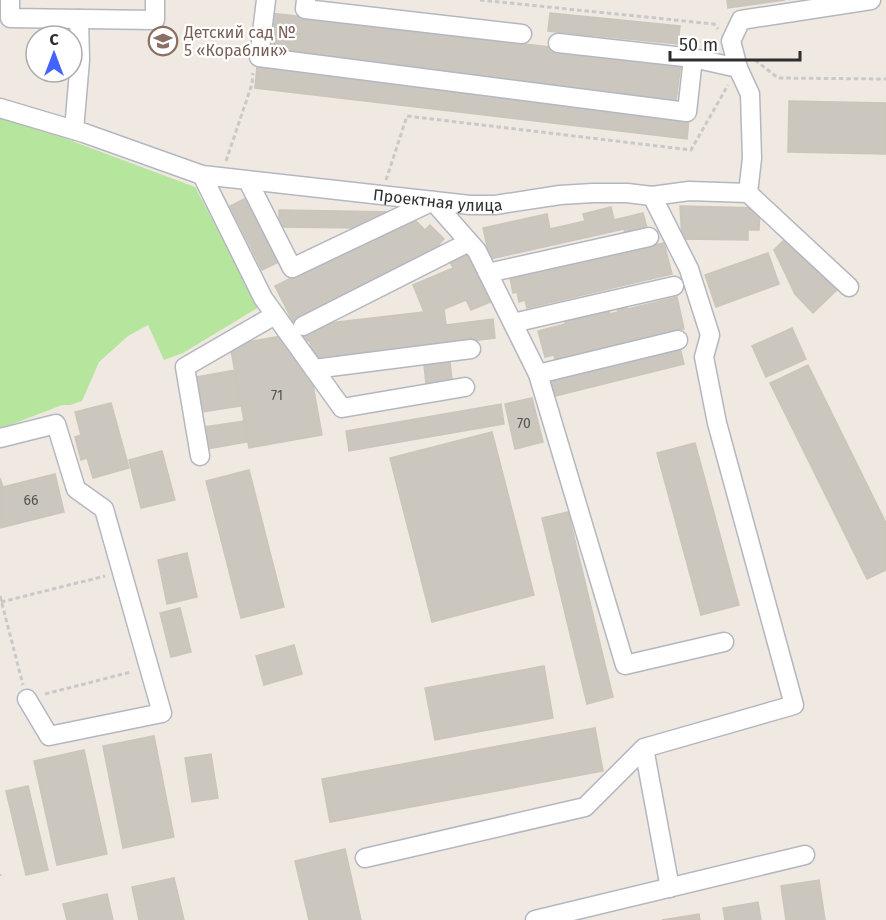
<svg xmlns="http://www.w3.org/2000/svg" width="886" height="920" font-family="'Fira Sans',sans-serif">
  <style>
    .green { fill: #b6e59e }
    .building { fill: #cbc7bf; stroke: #cbc5ba; stroke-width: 1.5 }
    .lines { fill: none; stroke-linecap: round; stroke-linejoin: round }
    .minor-casing { stroke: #b4b7c1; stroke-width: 21 }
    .path { stroke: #c9c9c9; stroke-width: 3; stroke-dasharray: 4.5 3; stroke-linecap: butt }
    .minor { stroke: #fff; stroke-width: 18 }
    .labels { text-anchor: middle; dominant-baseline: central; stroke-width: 4.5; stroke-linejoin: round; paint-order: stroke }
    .number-label { font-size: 14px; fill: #555452 }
    .education-label { font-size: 16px; fill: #785e54; stroke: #fff; text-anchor: start }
    .street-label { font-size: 16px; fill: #2e2e2e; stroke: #fff }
  </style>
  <rect width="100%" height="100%" fill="#efe9e1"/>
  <path class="green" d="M0,118L64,138L195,187L259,307L183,353L164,360L148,325L128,336L99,362L82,401L70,405H62L0,429Z"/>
  <path class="building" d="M727,0H785L728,8Z
    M271,13L681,63L676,102L267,51Z
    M550,13L680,26L678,44L548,31Z
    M257,66L689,118L687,139L255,88Z
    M789,101L886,103V154L788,152Z
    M246,198L279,262L262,270L230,206Z
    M680,206L760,208L759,230H748V240L682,239Z
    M611,207L614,220L643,213L647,228L625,233L624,229L490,259L483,228L547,214L550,229L585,221L583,214Z
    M279,210L395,212L359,228L279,227Z
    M412,217L425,230L430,225L444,239L439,244L442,247L293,322L275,286Z
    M789,235L840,287L813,313L795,294L774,250Z
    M664,243L672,274L527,308L525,300L519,302L517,292L513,293L510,278L524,275L523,272L541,268L542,271L595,259V256L605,253L606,256Z
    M768,253L779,284L716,307L705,275Z
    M470,254L490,302L471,310L466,300L444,309L446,325L493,319L495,338L312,360L310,341H304L303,326L424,312L413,285L453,268L450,262Z
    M677,297L684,329L555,360L554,355L545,357L538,331L565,324V321L609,311L610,314L618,312L617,309L627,306L628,309Z
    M792,328L806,359L766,377L752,346Z
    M281,336L313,385L322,435L249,448L230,345Z
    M680,348L684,364L555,396L551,380Z
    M450,362L452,381L426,384L424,365Z
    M808,365L886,523V570L867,579L770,383Z
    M235,370L241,406L196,413L190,378Z
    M532,398L543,442L515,449L505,404Z
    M111,403L129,468L93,478L87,458L81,460L75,437L81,435L75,412Z
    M501,404L504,424L349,451L346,431Z
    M244,421L247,442L202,450L198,428Z
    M492,432L534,595L432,622L390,458Z
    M695,443L739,605L701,615L657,453Z
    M162,451L175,500L141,508L129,460Z
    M249,470L284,607L241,618L206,481Z
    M55,474L64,512L0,528V478L3,487Z
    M568,512L613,697L587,704L542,518Z
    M187,553L197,597L167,604L158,560Z
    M180,608L191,652L171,657L160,613Z
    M294,645L302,674L264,685L256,656Z
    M544,666L553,718L435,740L425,688Z
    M595,728L603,771L330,822L322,779Z
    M154,736L174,837L123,848L103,746Z
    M84,750L107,854L57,865L34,761Z
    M211,754L218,798L192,802L185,758Z
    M28,786L48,870L26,875L6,791Z
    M345,849L361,920H309L295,861Z
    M174,878L184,920H139L132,887Z
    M819,880L825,920H786L781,886Z
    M107,894L113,920H67L63,904Z
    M758,902L761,920H725L723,908Z
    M699,914L700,920H662Z"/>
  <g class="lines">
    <g class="minor-casing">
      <g id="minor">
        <path d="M10,0V18L155,20V0"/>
        <path d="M266,0L259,57L687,112L693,58L738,68L750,94L752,158L748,193"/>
        <path d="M306,0L305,9L522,34"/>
        <path d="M558,43L693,58"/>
        <path d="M738,68L731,41L741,20L871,0"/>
        <path id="s1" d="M0,108L84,133L202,175L220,177L470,205H495L560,195L593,193H627L652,196L689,191L748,193L849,287"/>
        <path d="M74,130L80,60L79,19"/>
        <path d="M202,175L263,298L342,408L465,387"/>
        <path d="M248,181L292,268L433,201L477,251L538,374L625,665L724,642"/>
        <path d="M488,273L649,237"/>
        <path d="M513,323L674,286"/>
        <path d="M303,326L469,242"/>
        <path d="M314,369L471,349"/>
        <path d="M538,374L678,340"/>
        <path d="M0,438L56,424L76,489L104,509L162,713L49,736L27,699"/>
        <path d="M200,456L185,367L275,315"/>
        <path d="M644,748L670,888"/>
        <path d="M365,858L585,807L644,748L794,705L717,423L704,357L710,335L689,269L652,196"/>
        <path d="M535,920L805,855"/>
      </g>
    </g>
    <path class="path" d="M480,0L714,24L718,29
      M755,60L778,78L886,79
      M226,161L252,84L253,73
      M386,180L407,116L691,150L728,85
      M0,596L23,685
      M1,602L105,576
      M45,694L131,672
      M0,874V876"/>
    <use href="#minor" class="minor"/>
  </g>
  <defs>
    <g id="school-ring" transform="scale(1.5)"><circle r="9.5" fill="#fff" stroke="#8d6e63" stroke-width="1.5"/><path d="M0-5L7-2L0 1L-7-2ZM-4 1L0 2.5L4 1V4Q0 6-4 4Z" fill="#8d6e63"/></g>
  </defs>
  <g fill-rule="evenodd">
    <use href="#school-ring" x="163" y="41"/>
  </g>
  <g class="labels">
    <g class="number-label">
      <text x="277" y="395">71</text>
      <text x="524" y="423">70</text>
      <text x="31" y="500">66</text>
    </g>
    <g class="education-label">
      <text x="184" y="32">Детский сад №<tspan x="184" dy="18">5 «Кораблик»</tspan></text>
    </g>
    <g class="street-label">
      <text stroke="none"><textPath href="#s1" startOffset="450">Проектная улица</textPath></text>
    </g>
  </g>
  <g transform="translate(54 54)"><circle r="28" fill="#ffffff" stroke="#ababab" stroke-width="1.5"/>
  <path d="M0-4.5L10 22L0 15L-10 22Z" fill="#4264fb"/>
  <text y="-9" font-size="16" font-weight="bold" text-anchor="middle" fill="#2e2e2e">С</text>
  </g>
  <path d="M670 51v9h130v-9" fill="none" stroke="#2e2e2e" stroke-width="3"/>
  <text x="679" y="51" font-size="18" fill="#2e2e2e" stroke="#ffffff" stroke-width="4.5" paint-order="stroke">50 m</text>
</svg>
